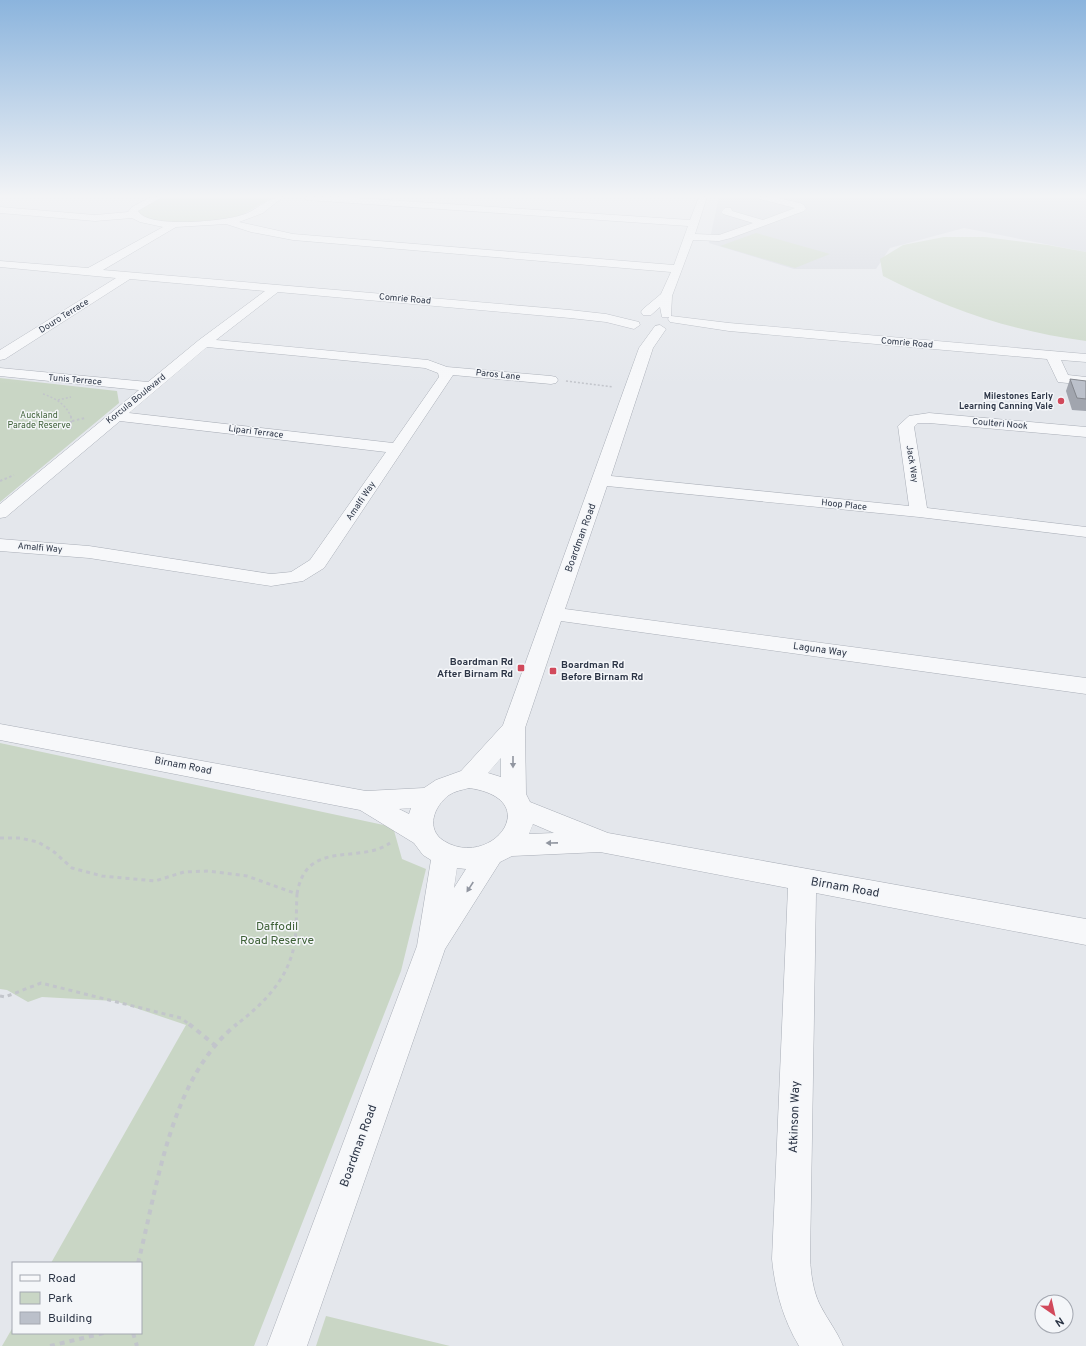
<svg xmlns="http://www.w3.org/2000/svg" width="1086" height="1346" font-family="Overpass,sans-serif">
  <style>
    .built { fill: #d2d6de }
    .green { fill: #c9d6c5 }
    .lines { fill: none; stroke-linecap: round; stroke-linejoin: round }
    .minor-casing { stroke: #a9aeb7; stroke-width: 1 }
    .path-far3 { stroke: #c2c5cb; stroke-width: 1.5; stroke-dasharray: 2 2; stroke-linecap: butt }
    .path-far2 { stroke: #c2c5cb; stroke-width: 2; stroke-dasharray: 2.5 2.5; stroke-linecap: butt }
    .path-far1 { stroke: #c2c5cb; stroke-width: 3; stroke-dasharray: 4 4; stroke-linecap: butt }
    .path { stroke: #c2c5cb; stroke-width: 4; stroke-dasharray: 5 5; stroke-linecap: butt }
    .minor { fill: #f7f8fa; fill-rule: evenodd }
    .wall { fill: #a1a5ae }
    .building { fill: #bbc0ca; stroke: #83868d }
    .oneway { fill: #9196a0 }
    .poi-dot { fill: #d1495b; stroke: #f4f6f9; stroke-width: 1.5 }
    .labels { text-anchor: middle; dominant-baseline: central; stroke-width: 3; stroke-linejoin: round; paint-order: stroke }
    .far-street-label { font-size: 9px; fill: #2b3445; stroke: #f4f6f9 }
    .far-poi-label { font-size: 9px; font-weight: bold; fill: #2b3445; stroke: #f4f6f9; text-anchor: end }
    .far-park-label { font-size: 9px; fill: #3f6138; stroke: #f4f6f9 }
    .street-label { font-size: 10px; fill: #2b3445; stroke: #f4f6f9 }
    .poi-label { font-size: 10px; font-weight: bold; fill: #2b3445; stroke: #f4f6f9; text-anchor: end }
    .near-street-label { font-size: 12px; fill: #2b3445; stroke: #f4f6f9 }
    .near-park-label { font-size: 12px; fill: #3f6138; stroke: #f4f6f9 }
  </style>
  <rect width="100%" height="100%" fill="#e4e7ec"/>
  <path class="built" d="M719,197H1086V252L964,228L890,248L876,269H794L709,243Z"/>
  <path class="green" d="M160,197H273L240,216L214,221L167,223L139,219L132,212Z
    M756,233L830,254L795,268L720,246Z
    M944,237H985L1048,245L1086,252V341C1011,331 950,310 883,276L880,259L903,245Z
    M0,378L117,391L119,403L0,502Z
    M0,743L393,827L402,859L426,869L401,971L254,1346H2L13,1327V1333H141V1263H51L186,1025L115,1001L42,997L28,1002L7,990L0,989Z
    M326,1316L450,1346H316Z"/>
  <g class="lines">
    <g class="minor-casing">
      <path id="minor" d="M151,197H162L138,211C148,229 225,221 242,215C258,210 267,197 283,197L263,213L239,222L293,234L674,265L688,226L307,200L302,197H342L690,220L699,197H707L695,234L719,235L753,223L723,214L721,212L725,208H731L732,211L763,220L795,208L760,199L758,197H773L800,203L804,205L806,209L804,211L731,238L719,241L693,240L672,296L671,316L729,323L1086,354V362L1061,360L1068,375L1086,377V385L1058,382L1047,359L729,331L670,322L668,319L669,317H662L660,307L651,315H643L641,312L643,309L661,294L671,272L293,240L251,232L226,224L176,227L103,270L570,310L606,314L639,322L640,325L634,329L606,322L570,318L278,292L216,340L428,360L447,367L551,376L556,377L558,380L556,383L551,384L453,375L324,568L303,581L271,586L89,558L0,551V539L89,546L271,574L291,572L310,560L386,452L120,421L6,517L0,518V504L139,390L0,376V368L148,382L199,340L265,291L130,279L5,359L0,360V350L116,278L0,267V261L88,268L163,227L140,222L132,218L95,221L0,213V207L95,215L128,212L132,207ZM207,347L425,368L438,373L439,377L393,443L129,413Z
        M660,325L666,329L653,348L611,476L909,506L898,426L909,416L929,413L1086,427V437L929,423H918L914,427L927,508L1086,527V537L919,517L607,486L565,609L1086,678V694L561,621L525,728L526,794L530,802L608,833L1086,919V945L816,893L810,1259C811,1274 813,1291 820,1305C827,1319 837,1331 843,1346H799C783,1319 775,1290 772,1259L788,888L600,852L512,856L500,862L445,949L307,1346H267L417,946L431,860L423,855L414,843L360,810L0,740V724L366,791L424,788L436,780L461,771L503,725L639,348L655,326ZM501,758V777L488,773ZM469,788C547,799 491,870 444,841C425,829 434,806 449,795C455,791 462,790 469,788ZM411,808L409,814L399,809ZM533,824L554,833L529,834ZM457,868L466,869L454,888Z"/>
    </g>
    <path class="path-far3" d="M566,381L613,387
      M43,394C55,398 66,404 71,417
      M58,400L71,397"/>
    <path class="path-far2" d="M71,416V429
      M72,421L85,418
      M0,481L14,475"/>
    <path class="path-far1" d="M0,838H20L38,842L53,851L72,868L102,876L155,881L184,872L208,871L247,876L297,894C296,909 297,925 295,940C290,978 264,1003 236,1025
      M297,894C306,838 359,865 390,843
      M0,996L5,997L41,983L181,1018L190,1025"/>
    <path class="path" d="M189,1024L216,1046
      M138,1263C158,1185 170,1078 237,1024
      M133,1333L137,1346
      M50,1346L104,1333"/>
    <use href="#minor" class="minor"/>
  </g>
  <path class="wall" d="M1070,379L1086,381V411L1072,410L1066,391Z"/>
  <path class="building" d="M1070,379L1086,381V399L1077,398Z"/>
  <defs><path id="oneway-solid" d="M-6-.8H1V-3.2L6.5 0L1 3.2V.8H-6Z"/></defs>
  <g class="oneway">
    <use href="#oneway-solid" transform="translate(513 762) rotate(90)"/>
    <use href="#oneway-solid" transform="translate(552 843) rotate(179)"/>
    <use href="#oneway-solid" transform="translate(470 887) rotate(123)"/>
  </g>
  <linearGradient id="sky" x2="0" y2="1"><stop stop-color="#8bb4dd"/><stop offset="0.51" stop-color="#f3f4f6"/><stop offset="1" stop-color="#f3f4f6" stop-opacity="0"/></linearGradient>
  <rect width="1086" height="385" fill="url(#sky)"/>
  <g class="poi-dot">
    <circle cx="1061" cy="401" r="4"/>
    <rect x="517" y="664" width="8" height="8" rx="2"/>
    <rect x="549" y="667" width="8" height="8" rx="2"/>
  </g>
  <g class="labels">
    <g class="far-street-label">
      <text transform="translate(405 299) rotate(5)">Comrie Road</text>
      <text transform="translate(64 316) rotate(-32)">Douro Terrace</text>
      <text transform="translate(907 343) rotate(5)">Comrie Road</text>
      <text transform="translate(498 375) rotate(6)">Paros Lane</text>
      <text transform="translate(75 380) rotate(5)">Tunis Terrace</text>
      <text transform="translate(136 399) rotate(-39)">Korcula Boulevard</text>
      <text transform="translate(1000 424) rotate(5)">Coulteri Nook</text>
      <text transform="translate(256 432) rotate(7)">Lipari Terrace</text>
      <text transform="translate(912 464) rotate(81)">Jack Way</text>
      <text transform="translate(361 501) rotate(-56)">Amalfi Way</text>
      <text transform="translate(844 505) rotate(6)">Hoop Place</text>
      <text transform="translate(40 548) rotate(5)">Amalfi Way</text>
    </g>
    <g class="far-poi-label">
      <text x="1053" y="396">Milestones Early<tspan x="1053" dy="10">Learning Canning Vale</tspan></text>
    </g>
    <g class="far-park-label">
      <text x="39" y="415">Auckland<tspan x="39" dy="10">Parade Reserve</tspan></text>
    </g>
    <g class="street-label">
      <text transform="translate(581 538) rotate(-70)">Boardman Road</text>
      <text transform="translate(820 650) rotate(8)">Laguna Way</text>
      <text transform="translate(183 766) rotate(11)">Birnam Road</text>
    </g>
    <g class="poi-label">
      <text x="513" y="662">Boardman Rd<tspan x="513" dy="12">After Birnam Rd</tspan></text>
      <text x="561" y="665" text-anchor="start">Boardman Rd<tspan x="561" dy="12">Before Birnam Rd</tspan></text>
    </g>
    <g class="near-street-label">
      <text transform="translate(845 888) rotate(10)">Birnam Road</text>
      <text transform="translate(795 1117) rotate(-88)">Atkinson Way</text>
      <text transform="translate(359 1146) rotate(-70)">Boardman Road</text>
    </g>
    <g class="near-park-label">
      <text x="277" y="927">Daffodil<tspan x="277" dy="14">Road Reserve</tspan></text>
    </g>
  </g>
  <rect x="12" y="1262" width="130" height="72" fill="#f4f6f9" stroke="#a4a8b1"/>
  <rect x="20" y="1275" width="20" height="6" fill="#f7f8fa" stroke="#a4a8b1"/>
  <text x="48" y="1282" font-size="12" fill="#2b3445">Road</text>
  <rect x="20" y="1292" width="20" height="12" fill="#c9d6c5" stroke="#a4a8b1"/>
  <text x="48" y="1302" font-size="12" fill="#2b3445">Park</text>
  <rect x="20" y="1312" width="20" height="12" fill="#bbc0ca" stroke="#a4a8b1"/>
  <text x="48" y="1322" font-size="12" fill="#2b3445">Building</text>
  <g transform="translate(1054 1314) rotate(146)"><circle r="19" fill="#f4f6f9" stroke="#a4a8b1"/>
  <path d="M0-3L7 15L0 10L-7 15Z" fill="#d1495b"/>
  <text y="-6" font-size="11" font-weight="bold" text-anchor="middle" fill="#2b3445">N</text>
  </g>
</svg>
